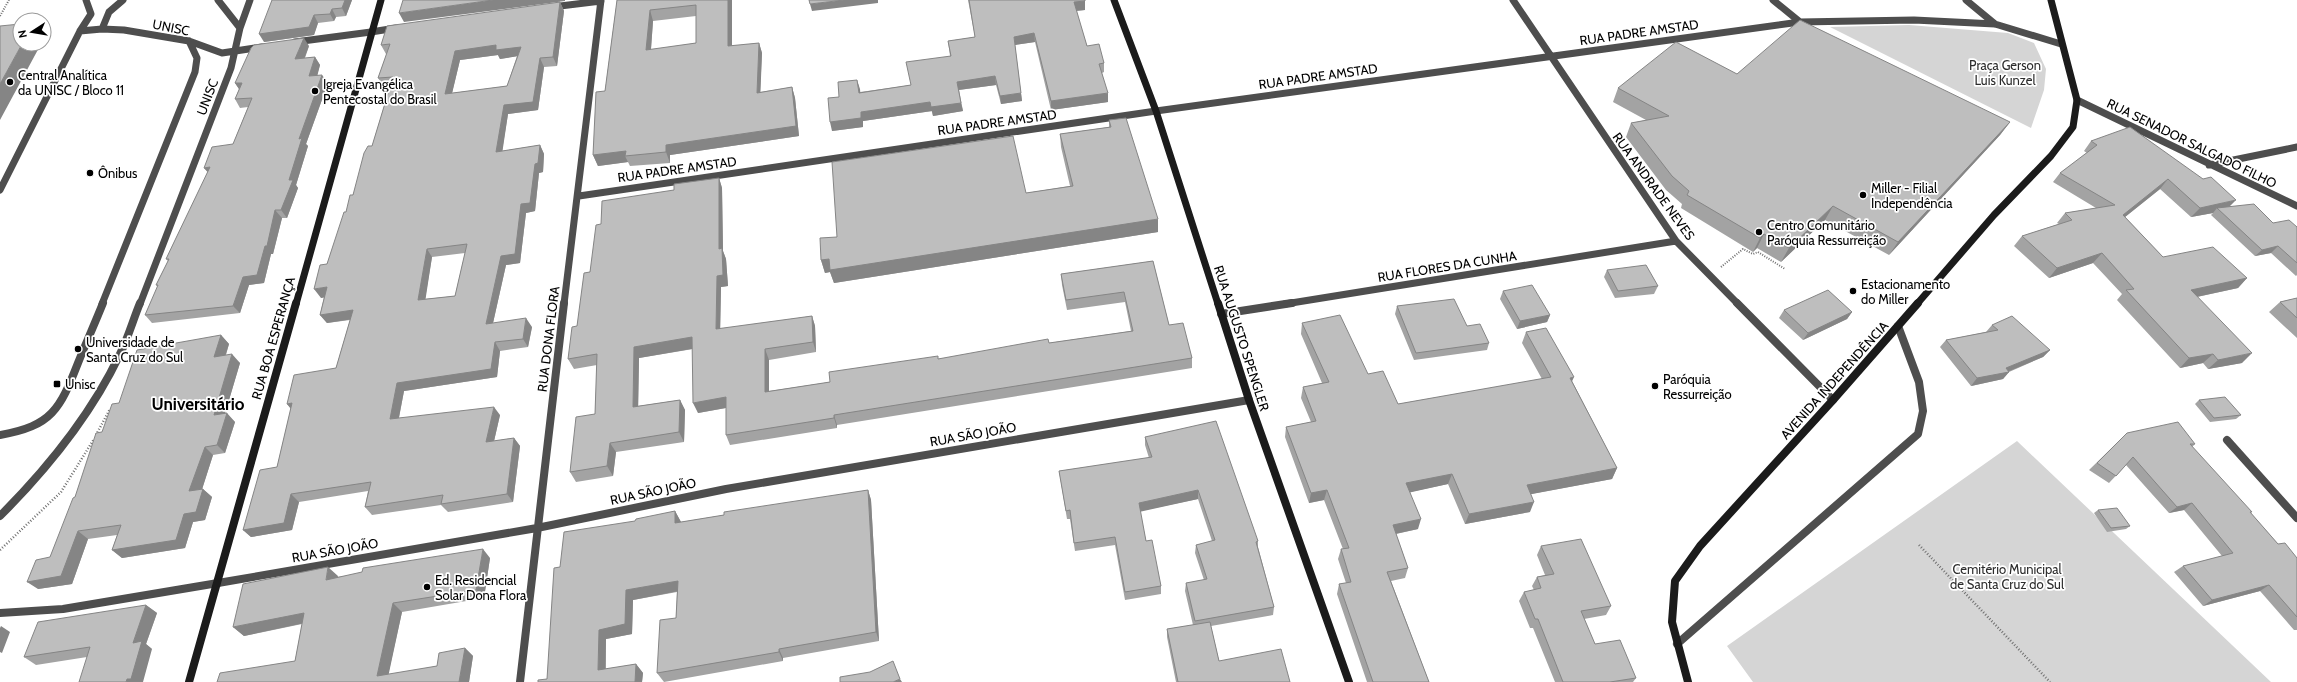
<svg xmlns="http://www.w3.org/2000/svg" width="2297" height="682" font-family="Cabin,sans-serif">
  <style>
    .green { fill: #d5d5d5 }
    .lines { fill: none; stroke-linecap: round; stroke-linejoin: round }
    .path-far1 { stroke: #707070; stroke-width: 2; stroke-dasharray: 1 1.5; stroke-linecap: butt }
    .path { stroke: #707070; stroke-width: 2.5; stroke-dasharray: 1 2; stroke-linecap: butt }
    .lane-far1 { stroke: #4e4e4e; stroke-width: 7 }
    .lane { stroke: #4e4e4e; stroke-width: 8 }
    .street-far1 { stroke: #4e4e4e; stroke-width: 7 }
    .street { stroke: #4e4e4e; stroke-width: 8 }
    .secondary-far1 { stroke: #1b1b1b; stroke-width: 7 }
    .secondary { stroke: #1b1b1b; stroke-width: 8 }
    .wall { fill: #a3a3a3; fill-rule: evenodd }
    .shaded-wall { fill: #858585 }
    .building { fill: #bebebe; stroke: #858585; fill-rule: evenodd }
    .poi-dot { fill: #000; stroke: #fff; stroke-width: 1.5 }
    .labels { text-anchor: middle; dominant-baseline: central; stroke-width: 3.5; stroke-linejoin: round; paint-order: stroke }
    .street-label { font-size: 13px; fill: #000; stroke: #fff }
    .park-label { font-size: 13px; fill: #2c2c2c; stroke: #fff }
    .poi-label { font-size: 13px; fill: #000; stroke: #fff; text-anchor: start }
    .district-label { font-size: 17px; font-weight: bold; fill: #000; stroke: #fff }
  </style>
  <rect width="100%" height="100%" fill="#fff"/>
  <path class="green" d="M1909,25L2008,33L2034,43L2046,69L2044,90L2031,128L1830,27Z
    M2017,441L2271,682H1753L1727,646Z"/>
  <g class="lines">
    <path class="path-far1" d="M0,16L9,0
      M1721,267L1743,249L1753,254L1758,252L1785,269"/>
    <path class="path" d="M96,435L110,409
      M1919,545L2050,682
      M0,550L61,492L94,439"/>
    <path class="lane-far1" d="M123,0L109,12L102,29L124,30L189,41L222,53L262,47
      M240,28L250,0
      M80,31L102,29
      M295,42L371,32
      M0,190L80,31L91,14L86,0
      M102,304L195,72L197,58L189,41
      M140,304L231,68L240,28L218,0"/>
    <path class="lane" d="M0,435C52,426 60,409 78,363C86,343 95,323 103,303
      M0,516C47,469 91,415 120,354C128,338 133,320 140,303
      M0,613L63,609L218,583"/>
    <path class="street-far1" d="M1513,0L1676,241L1738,304
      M1773,0L1800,22
      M1966,0L1995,24
      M552,7L601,1
      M371,32L396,28
      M2077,100L2297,206
      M2209,165L2297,147
      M579,196L1156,111L1800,22L1914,20L1995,24L2061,44
      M564,304L601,0
      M1285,304L1676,241"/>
    <path class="street" d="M1737,303L1833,400
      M1221,314L1292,303
      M2227,440L2297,518
      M218,583L537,528L726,489L1249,400
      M1677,644L1918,434L1923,411L1919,382L1898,326
      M520,682L564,303"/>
    <path class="secondary-far1" d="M1114,0L1156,111L1218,304
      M296,304L381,0
      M1917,304L1994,215L2051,156L2073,127L2077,100L2051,0"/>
    <path class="secondary" d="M1218,303L1249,400L1349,682
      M189,682L296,303
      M1688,682L1672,622L1675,581L1700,546L1833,400L1918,303"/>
  </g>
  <path class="wall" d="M272,0H352L346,16L336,17L334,21L318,23L314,35L264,42Z
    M617,0H732V46L759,43L762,53L760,92L792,87L795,98L799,136L670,155V163L630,166L628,162L598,166L593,155L605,91ZM696,16V43L651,50L653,21Z
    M968,0H1085V10L1076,11L1087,46L1104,63V72L1102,73L1108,102L1051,110L1035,42L1015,45L1022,101L1001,104L996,85L959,90L963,111L933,116L932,111L863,121V127L832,131L839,97L857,80L860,92L911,85L950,56L948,41L975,37Z
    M560,2L564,11L557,66L544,67L538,110L508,114L502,151L540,145L544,154L543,172L539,173L535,211L526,213L520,263L506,265L493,323L532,327L528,347L500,351L497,377L404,391L399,418L500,415L494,441L514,438L520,446L513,502L448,512L441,505L372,515L365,507L368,491L299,502L292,530L251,537L243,530L277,467L291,408L287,404L336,368L350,320L327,323L320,315L324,297L321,298L327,264L346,212L372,146L390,87H384L378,78L387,54H386L381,45ZM498,55L500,59L517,56L507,86L452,93L460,60ZM465,253L455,296L425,299L432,257Z
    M309,46L305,58L315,57L320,65L317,75L328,83L306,144L308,146L296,185L298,188L287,218H282L273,254H271L264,283L249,285L240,313L152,323L145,315L158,287L156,285L168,261L166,259L208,172L204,168L233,144L248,107L240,108L235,99L239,89L235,83Z
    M1737,74L2010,122L2000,135L1889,255L1825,220L1781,262L1757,248L1753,252L1681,208L1682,204L1666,190L1626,137L1631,123L1646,120L1613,102L1618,88Z
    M1109,120L1158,232L834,283L830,272L825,273L821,260L837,237L1026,193L1070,186L1061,147L1060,134L1109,127Z
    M2091,141L2230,206L2273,223L2297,227V275L2296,276L2271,253L2255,256L2211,215L2213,213L2191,217L2160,189L2125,217L2163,257L2247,278L2238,288L2197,297L2242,363L2208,369L2203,363L2180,368L2117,300L2122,294L2093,263L2049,278L2014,246L2022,236L2059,224L2057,223L2065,213L2096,208L2053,182L2060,173L2087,153L2084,151Z
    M719,178L722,188L723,251L726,259L728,286L721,287L720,329L812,316L815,326L816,352L769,360V391L830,382L938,359L1131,331L1125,302L1067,310L1062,285L1061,274L1153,261L1169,325L1192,358V368L837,425V428L730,445L726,435V408L698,413L693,349L639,358L638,406L680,400L685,410L684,442L616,452L613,476L576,482L570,472L595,414L597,365L574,369L568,359L577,326L601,224L674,190Z
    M1607,270L1658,286L1654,294L1615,298L1604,277Z
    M1503,291L1550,315L1547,322L1517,329L1500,299Z
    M2297,298V338L2269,312L2280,302Z
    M1397,306L1467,326L1489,343L1487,350L1414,360L1395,314Z
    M1784,310L1852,312L1847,319L1803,340L1779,318Z
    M1302,323L1368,374L1398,404L1542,379L1522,343L1526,332L1572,381L1617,468L1612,479L1531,494L1530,512L1465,524L1448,484L1410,492L1418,529L1396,534L1408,568L1405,578L1391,581L1429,682H1367L1337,594L1339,584L1346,583L1338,559L1341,549H1343L1324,500L1309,503L1285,437L1286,427L1311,422L1301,398L1303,387L1322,383L1301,334Z
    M1992,325L2050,350L2043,357L2009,372L2003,379L1971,386L1940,347L1946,340L1986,332Z
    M221,335L229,344L226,355L240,363L225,413L235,422L225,453L213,455L202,489H203L212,497L205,520L193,522L185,548L122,558L112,550L117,535L88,539L72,584L38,589L50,557L75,497L119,403Z
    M2199,400L2241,415L2236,419L2210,422L2195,404Z
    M2127,433L2195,444L2192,447L2278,544L2297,558V630H2294L2260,591L2203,606L2174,572L2183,566L2222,556L2184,510L2169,513L2126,465L2109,483L2089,470Z
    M1145,437L1258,541V547L1274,607L1273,615L1211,626L1219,661L1290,682H1176L1167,637V629L1193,625L1185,591L1186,583L1204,580L1195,553L1196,545L1212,541L1198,499L1140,511L1146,541L1161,586V594L1125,600L1115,545L1075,551L1070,519H1067L1059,471L1149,458L1145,445Z
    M868,490L871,500L879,641L783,658V661L664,682L657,673L676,618L677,592L633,600L632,634L606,639V669L636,664L643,673L642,682H538L547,679L635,521L675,511L681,522L724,515Z
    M2098,510L2130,526L2126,529L2107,532L2094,513Z
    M1541,546L1611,606L1606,615L1584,619L1595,644L1636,678L1633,682H1555L1533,628H1530L1519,601L1524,592L1534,590L1532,586L1537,577L1545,575L1537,555Z
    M490,558L484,598L402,612L388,675L437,666L465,648L473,656L469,682H217L295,661L302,624L244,636L233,627L338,576L337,577Z
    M146,605L157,613L146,644L152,649L87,657L36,665L24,657Z"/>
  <path class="shaded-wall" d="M345,0H352L346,16L342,8Z
    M493,0H565V1L404,22L399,13Z
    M728,0H732V57L728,46Z
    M844,0H878V3L812,11L810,4Z
    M1085,1V10L1074,11V2Z
    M560,2L564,11L557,66L553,57Z
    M332,9L336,17L334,21L330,14Z
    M650,10L653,21L650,61L646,50Z
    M314,15L318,23L314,35L264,42L259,34Z
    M1034,33L1035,42L1015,45L1014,37Z
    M304,38L309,46L301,67L295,59Z
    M759,43L762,53L760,103L757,93Z
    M22,44H41L0,120V84Z
    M496,45L521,47L525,55L500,59L498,55L460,60L450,102L445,94L455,51Z
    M315,57L320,65L315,85L309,76Z
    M540,58L544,67L538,110L508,114L501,161L496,152L504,105Z
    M322,75L328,83L306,144L308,146L296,185L298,188L287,218L281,210L289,180L299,139Z
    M995,76L996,85L958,90L957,82Z
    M857,80L860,89L861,101L859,93Z
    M235,83H242L241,92Z
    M792,87L795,98L799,136L670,155V163L666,152V145Z
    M1021,93L1022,101L1001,104L1000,96Z
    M1108,93V102L1051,110V101Z
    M930,102L932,111L863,121V127L832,131L830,122L861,112Z
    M961,103L963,111L933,116L931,107Z
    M2010,122L2000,135L1889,255L1898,242Z
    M540,145L544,154L543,172L539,173L535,211L526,213L520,263L506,265L491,332L486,324L501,256L521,204L535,164Z
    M626,151L625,156L628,162L598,166L593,155Z
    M210,167L211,176L204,168Z
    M719,178L722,188L723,251L726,259L728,286L721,287L720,340L716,329L717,276L719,249Z
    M2168,179L2160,189L2115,225L2123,215Z
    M2236,200L2227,209L2217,208L2213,213L2191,217L2200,208Z
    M1833,206L1825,220L1781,262L1789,248Z
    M275,210L282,218L273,254H271L264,283L249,285L240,313L233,306L243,277L265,246Z
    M1158,219V232L834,283L830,272L825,273L821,260Z
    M1764,234L1757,248L1753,252L1760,238Z
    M2278,246L2271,253L2255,256L2262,250Z
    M427,249L432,257L424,309L418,300Z
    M2102,253L2093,263L2049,278L2057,268Z
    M2247,278L2238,288L2182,300L2191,290Z
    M327,287L333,296L321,298L314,289Z
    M353,310L360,318L327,323L320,315Z
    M1852,312L1847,319L1803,340L1808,333Z
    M1550,315L1547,322L1517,329L1520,321Z
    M812,316L815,326L816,352L813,342Z
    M526,318L532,327L528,347L523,339Z
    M221,335L229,344L222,366L214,357Z
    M692,337L697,348L639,358L638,417L633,407L634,347Z
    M495,342L500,351L497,377L404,391L397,427L390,419L397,383Z
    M765,349L769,360V402L765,392Z
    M2050,350L2043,357L2007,372H2009L2003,379L1971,386L1977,378L2006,368Z
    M2252,353L2242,363L2208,369L2218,360Z
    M232,354L240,363L222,424L214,415Z
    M2213,354L2203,363L2180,368L2189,358Z
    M1574,377L1569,388L1570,378Z
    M726,397L731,407L698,413L693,403Z
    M680,400L685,410L684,442L679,432Z
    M292,403L294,413L287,404Z
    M494,407L500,415L492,450L486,442Z
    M227,413L235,422L225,453L217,445Z
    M834,415L837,425V428L834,418Z
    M514,438L520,446L513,502L507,494Z
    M610,443L616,452L613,476L607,466Z
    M205,447L213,455L199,499L189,491Z
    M1617,468L1612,479L1522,496L1527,485Z
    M1452,474L1448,484L1403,494L1406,483Z
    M203,489L212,497L205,520L193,522L185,548L122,558L112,550L184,514Z
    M868,490L871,500L879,641L876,632Z
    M1198,490V499L1139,512V503Z
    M1327,490L1324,500L1309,503L1311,493Z
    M291,494L299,502L292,530L251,537L243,530Z
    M1534,502L1530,512L1465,524L1469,514Z
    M2192,503L2184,510L2169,513L2177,507Z
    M675,511L681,522V533L675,523Z
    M1421,519L1418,529L1390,535L1393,525Z
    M78,531L88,539L72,584L38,589L27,582Z
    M483,549L490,558L484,598L476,590Z
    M328,567L338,576L335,589L326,580Z
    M678,581L684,590L633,600L632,634L606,639L605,679L598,670L599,630L626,590Z
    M2269,585L2260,591L2203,606L2212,600Z
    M393,603L402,612L387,682L377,676Z
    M146,605L157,613L146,644L152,649L143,682H126L133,643Z
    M304,613L314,621L244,636L233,627Z
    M1,626L10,632L2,653L0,652V628Z
    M465,648L473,656L469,682H459Z
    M779,649L783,658V661L779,652Z
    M636,664L643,673L642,682H635Z
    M900,679L902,682H893Z"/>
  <path class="building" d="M272,0H345L342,8L332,9L330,14L314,15L309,27L259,34Z
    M403,0H493L399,13Z
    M617,0H728V46L759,43L757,93L792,87L796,126L666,145V152L625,156L626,151L593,155L596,92L605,91ZM696,5V43L646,50L650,10Z
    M809,0H844L810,4Z
    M969,0H1085V1L1074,2L1087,46L1099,44L1104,63L1099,64L1108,93L1051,101L1034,33L1014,37L1021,93L1000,96L995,76L957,82L961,103L931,107L930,102L861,112V118L830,122L828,98L839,97L838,82L857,80L859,93L911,85L906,62L951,56L948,41L975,37Z
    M560,2L553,57L540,58L533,102L504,105L496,152L540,145L538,163L535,164L530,203L521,204L515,254L501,256L486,324L526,318L523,339L495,342L491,369L397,383L390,419L494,407L486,442L514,438L507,494L441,504L443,495L365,507L371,482L291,494L284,523L243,530L260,470L277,467L292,403L287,404L294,375L336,368L353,310L320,315L327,287L314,289L320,265L327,264L344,212H346L350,195H353L364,153L368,146H372L393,77L378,78L390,44L381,45L387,26ZM496,45V50L521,47L507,86L445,94L455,51ZM467,244L455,296L418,300L427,249Z
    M1800,20L2010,122L1898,242L1833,206L1789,248L1764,234L1760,238L1687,195L1689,191L1672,176L1631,123L1669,116L1618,88L1676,42L1737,74Z
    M20,24V44H22L0,84V26Z
    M304,38L295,59L315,57L309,76L322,75L299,139L302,138L289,180H293L281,210H275L267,246H265L257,275L243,277L233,306L145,315L158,285H156L169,259H166L176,238L210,167L204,168L212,147L233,144L252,98L235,99L242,83H235L251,48L254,45Z
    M1126,118L1158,219L830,270L829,259L821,260L820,238L837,237L832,162L1013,136L1026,193L1073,186L1060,134L1111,127L1109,120Z
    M2130,127L2203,179L2211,177L2236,200L2200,208L2168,179L2123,215L2163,257L2213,247L2247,278L2191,290L2252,353L2218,360L2213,354L2189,358L2126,290L2134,289L2102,253L2057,268L2022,236L2072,220L2065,213L2115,205L2060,173L2097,145L2091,141Z
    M719,178V249L722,248L723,275L717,276L716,329L812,316L813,342L765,349V392L830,382L829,372L938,356V359L1048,339L1049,343L1133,331L1124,292L1066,300L1061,274L1153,261L1169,325L1183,323L1192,358L834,415V418L726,435V397L693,403L692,337L634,347L633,407L680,400L679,432L610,443L607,466L570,472L576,417L595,414L597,354L568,359L572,327L577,326L584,273L590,272L596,225L601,224L602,201L674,190V184Z
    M2254,204L2273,223L2289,220L2297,227V263L2278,246L2262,250L2217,208Z
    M1646,265L1658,286L1618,291L1607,270Z
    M1532,285L1550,315L1520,321L1503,291Z
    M1828,290L1852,312L1808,333L1784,310Z
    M2297,298V318L2280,302Z
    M1454,299L1467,326L1480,324L1489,343L1416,353L1397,306Z
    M1340,315L1368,374L1383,371L1398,404L1551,377L1526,332L1546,328L1574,377L1570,378L1617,468L1527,485L1534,502L1469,514L1452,474L1406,483L1421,519L1393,525L1408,568L1387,572L1429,682H1373L1339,584L1351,582L1341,549L1349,548L1327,490L1311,493L1286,427L1316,421L1303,387L1329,382L1302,323Z
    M2012,316L2050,350L2006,368L2009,372L1977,378L1946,340L1998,330L1992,325Z
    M221,335L214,357L232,354L214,415L227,413L217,445L205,447L189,491L203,489L196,512L184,514L176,540L112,550L121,525L78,531L61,576L27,582L36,560L50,557L73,498L75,497L96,433L102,432L112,404L119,403L137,350Z
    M2225,397L2241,415L2214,418L2199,400Z
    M1216,421L1258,541L1256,542L1274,607L1195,621L1186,583L1207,579L1196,545L1215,540L1198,490L1139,503L1146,541L1152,540L1161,586L1125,592L1115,537L1074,543L1070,510L1066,511L1059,471L1152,457L1145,437Z
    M2178,422L2195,444H2190L2252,512H2250L2278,544L2285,543L2297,558V617L2269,585L2212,600L2183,566L2233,553L2192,503L2177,507L2133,457L2116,476L2097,463L2127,433Z
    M868,490L876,632L779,649V652L657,673L660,620L676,618L678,581L626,590L625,624L599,630L598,670L636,664L635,682H538V680L547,679L554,568L560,567L564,532L635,521L636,519L675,511V523L724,515V512Z
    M2117,508L2130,526L2111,528L2098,510Z
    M1581,539L1611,606L1581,611L1595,644L1620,640L1636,678L1610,682H1563L1538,619H1535L1524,592L1541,588L1537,577L1554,574L1541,546Z
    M483,549L476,590L393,603L377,676L437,666L439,653L465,648L459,682H217L220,673L295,661L304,613L233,627L243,584L328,567L326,580L362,572L363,568Z
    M146,605L133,643L142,641L131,679H127L126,682H79L90,647L24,657L38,622Z
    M1210,622L1219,661L1281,649L1290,682H1178L1167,629Z
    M893,661L900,679L893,682H840V677L870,672Z"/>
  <g class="poi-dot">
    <circle cx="10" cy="82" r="4"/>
    <circle cx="315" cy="91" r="4"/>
    <circle cx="90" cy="173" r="4"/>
    <circle cx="1863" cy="195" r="4"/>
    <circle cx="1759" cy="232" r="4"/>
    <circle cx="1853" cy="291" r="4"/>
    <circle cx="78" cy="349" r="4"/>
    <rect x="53" y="380" width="8" height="8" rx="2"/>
    <circle cx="1655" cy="386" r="4"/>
    <circle cx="427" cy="587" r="4"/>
  </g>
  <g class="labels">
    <g class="street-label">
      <text transform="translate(171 27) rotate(11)">UNISC</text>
      <text transform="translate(1639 32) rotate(-8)">RUA PADRE AMSTAD</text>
      <text transform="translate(1318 76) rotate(-8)">RUA PADRE AMSTAD</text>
      <text transform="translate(207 97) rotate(-69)">UNISC</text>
      <text transform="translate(997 122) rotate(-8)">RUA PADRE AMSTAD</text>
      <text transform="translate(2192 143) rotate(26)">RUA SENADOR SALGADO FILHO</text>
      <text transform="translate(677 169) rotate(-8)">RUA PADRE AMSTAD</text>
      <text transform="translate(1654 186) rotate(54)">RUA ANDRADE NEVES</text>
      <text transform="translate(1447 266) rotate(-9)">RUA FLORES DA CUNHA</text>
      <text transform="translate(273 338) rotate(-74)">RUA BOA ESPERANÇA</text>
      <text transform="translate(1242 338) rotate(72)">RUA AUGUSTO SPENGLER</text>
      <text transform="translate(548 339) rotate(-83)">RUA DONA FLORA</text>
      <text transform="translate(1834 380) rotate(-48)">AVENIDA INDEPENDÊNCIA</text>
      <text transform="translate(973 434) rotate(-10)">RUA SÃO JOÃO</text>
      <text transform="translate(653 491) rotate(-12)">RUA SÃO JOÃO</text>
      <text transform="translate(335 550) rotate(-10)">RUA SÃO JOÃO</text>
    </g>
    <g class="park-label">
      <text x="2005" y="65">Praça Gerson<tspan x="2005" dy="15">Luis Kunzel</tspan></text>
      <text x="2007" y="569">Cemitério Municipal<tspan x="2007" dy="15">de Santa Cruz do Sul</tspan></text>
    </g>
    <g class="poi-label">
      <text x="18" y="75">Central Analítica<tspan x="18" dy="15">da UNISC / Bloco 11</tspan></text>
      <text x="323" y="84">Igreja Evangélica<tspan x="323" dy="15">Pentecostal do Brasil</tspan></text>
      <text x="98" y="173">Ônibus</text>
      <text x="1871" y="188">Miller - Filial<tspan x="1871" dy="15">Independência</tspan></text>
      <text x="1767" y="225">Centro Comunitário<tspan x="1767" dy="15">Paróquia Ressurreição</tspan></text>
      <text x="1861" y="284">Estacionamento<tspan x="1861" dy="15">do Miller</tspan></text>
      <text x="86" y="342">Universidade de<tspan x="86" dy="15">Santa Cruz do Sul</tspan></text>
      <text x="1663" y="379">Paróquia<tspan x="1663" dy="15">Ressurreição</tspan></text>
      <text x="65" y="384">Unisc</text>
      <text x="435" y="580">Ed. Residencial<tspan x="435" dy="15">Solar Dona Flora</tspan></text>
    </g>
    <g class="district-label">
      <text x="198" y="404">Universitário</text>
    </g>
  </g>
  <g transform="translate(32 32) rotate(258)"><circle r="19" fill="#ffffff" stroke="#999999"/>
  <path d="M0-3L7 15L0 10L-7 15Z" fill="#000000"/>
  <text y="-6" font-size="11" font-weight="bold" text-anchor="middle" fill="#000000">N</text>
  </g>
</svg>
